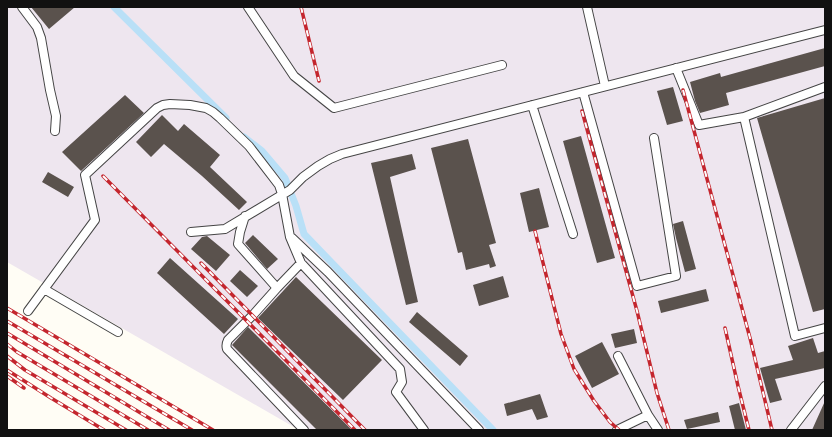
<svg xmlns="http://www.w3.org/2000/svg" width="832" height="437" font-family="'Times New Roman',serif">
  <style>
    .industrial { fill: #eee6ef }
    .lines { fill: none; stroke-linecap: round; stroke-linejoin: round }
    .canal { stroke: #b9e0f7; stroke-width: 7 }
    .building { fill: #5a524d }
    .minor-casing { stroke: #444; stroke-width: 10 }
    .minor { stroke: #fff; stroke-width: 8 }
    .rail-casing { stroke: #c4262e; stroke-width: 3.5 }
    .rail { stroke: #fff; stroke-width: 2; stroke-dasharray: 6; stroke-linecap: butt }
  </style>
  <rect width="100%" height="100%" fill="#fffdf5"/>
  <path class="industrial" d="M7,7H825V430H299L7,262Z"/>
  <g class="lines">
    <path class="canal" d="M114,7L226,118
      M244,137L262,151L285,178L296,206L304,234L493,430"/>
  </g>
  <path class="building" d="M31,7H75L49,29Z
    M825,48V66L726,93L729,105L700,113L695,101L690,82L720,73L721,77Z
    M673,87L683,121L667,125L657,91Z
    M125,95L144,113L81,171L62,152Z
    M825,98V309L813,312L757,118Z
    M162,115L178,131L184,124L220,155L210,167L247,202L239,210L202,176L164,144L151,157L136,142Z
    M581,136L615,258L597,263L563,141Z
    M468,139L496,243L489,245L496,266L490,268L489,264L466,270L462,252L458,253L431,148Z
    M412,154L416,169L390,177L418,302L406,305L371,163Z
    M48,172L74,187L68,197L42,182Z
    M539,188L549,227L529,232L520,193Z
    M683,221L696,269L685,272L676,238L673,224Z
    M253,235L278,259L267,269L245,243Z
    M207,236L230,255L216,271L191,249L202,237Z
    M170,258L238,319L224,334L157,273Z
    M240,270L258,286L247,297L230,281Z
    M503,276L509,297L479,306L473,285Z
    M296,277L382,360L343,400L258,318Z
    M706,289L709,301L661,313L658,301Z
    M417,312L468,356L460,366L409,322Z
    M248,327L352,430H317L232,345Z
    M634,329L637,343L615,348L611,334Z
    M813,338L818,353L825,351V368L775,379L782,400L770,403L760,368L793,360L788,346Z
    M602,342L619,374L592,388L575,356Z
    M540,394L548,417L537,420L532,409L507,416L504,404Z
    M825,401V430H812Z
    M739,403L746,430H735L729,406Z
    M718,412L720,422L687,429L684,420Z"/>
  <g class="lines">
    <g class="minor-casing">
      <path id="minor" d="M22,7L37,27L41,38L50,90L56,116L55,131
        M248,7L294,76L334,108L502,65
        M587,7L605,86
        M676,68L699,125L744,117L825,87
        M583,92L637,286L676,276L654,138
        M532,105L573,234
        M744,117L795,336L825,328
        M245,216L240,232L238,244L277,288L301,263
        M191,232L225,229L290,190L303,177L318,166L330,159L342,154L825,30
        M292,238L328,272L479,430
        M277,288L253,315L228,340C226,344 226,346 227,349L304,430
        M44,289L118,332
        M28,311L95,220L85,175L157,108L163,105L170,104L190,105L206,108L213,112L220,118L249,146L279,185L282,194L290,237L301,263L400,369L402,382L396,392L424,430
        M648,415L658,430
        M617,430L648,415L618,356
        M791,430L825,386"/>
    </g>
    <use href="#minor" class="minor"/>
    <g class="rail-casing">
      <path id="rail" d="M301,7L319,81
        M683,90L750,338L772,430
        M582,111L637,311L657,393L669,430
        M103,176L355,430
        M535,231L561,334L574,369L594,401L610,422L619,430
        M201,263L365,430
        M7,308L213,430
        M7,321L192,430
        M725,328L738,386L749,430
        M7,333L169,430
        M7,344L17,352L148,430
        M7,356L25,370L126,430
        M7,370L51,398L104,430
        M7,376L24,388"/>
    </g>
    <use href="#rail" class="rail"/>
  </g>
  <rect width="832" height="437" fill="none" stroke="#111111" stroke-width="16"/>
</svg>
